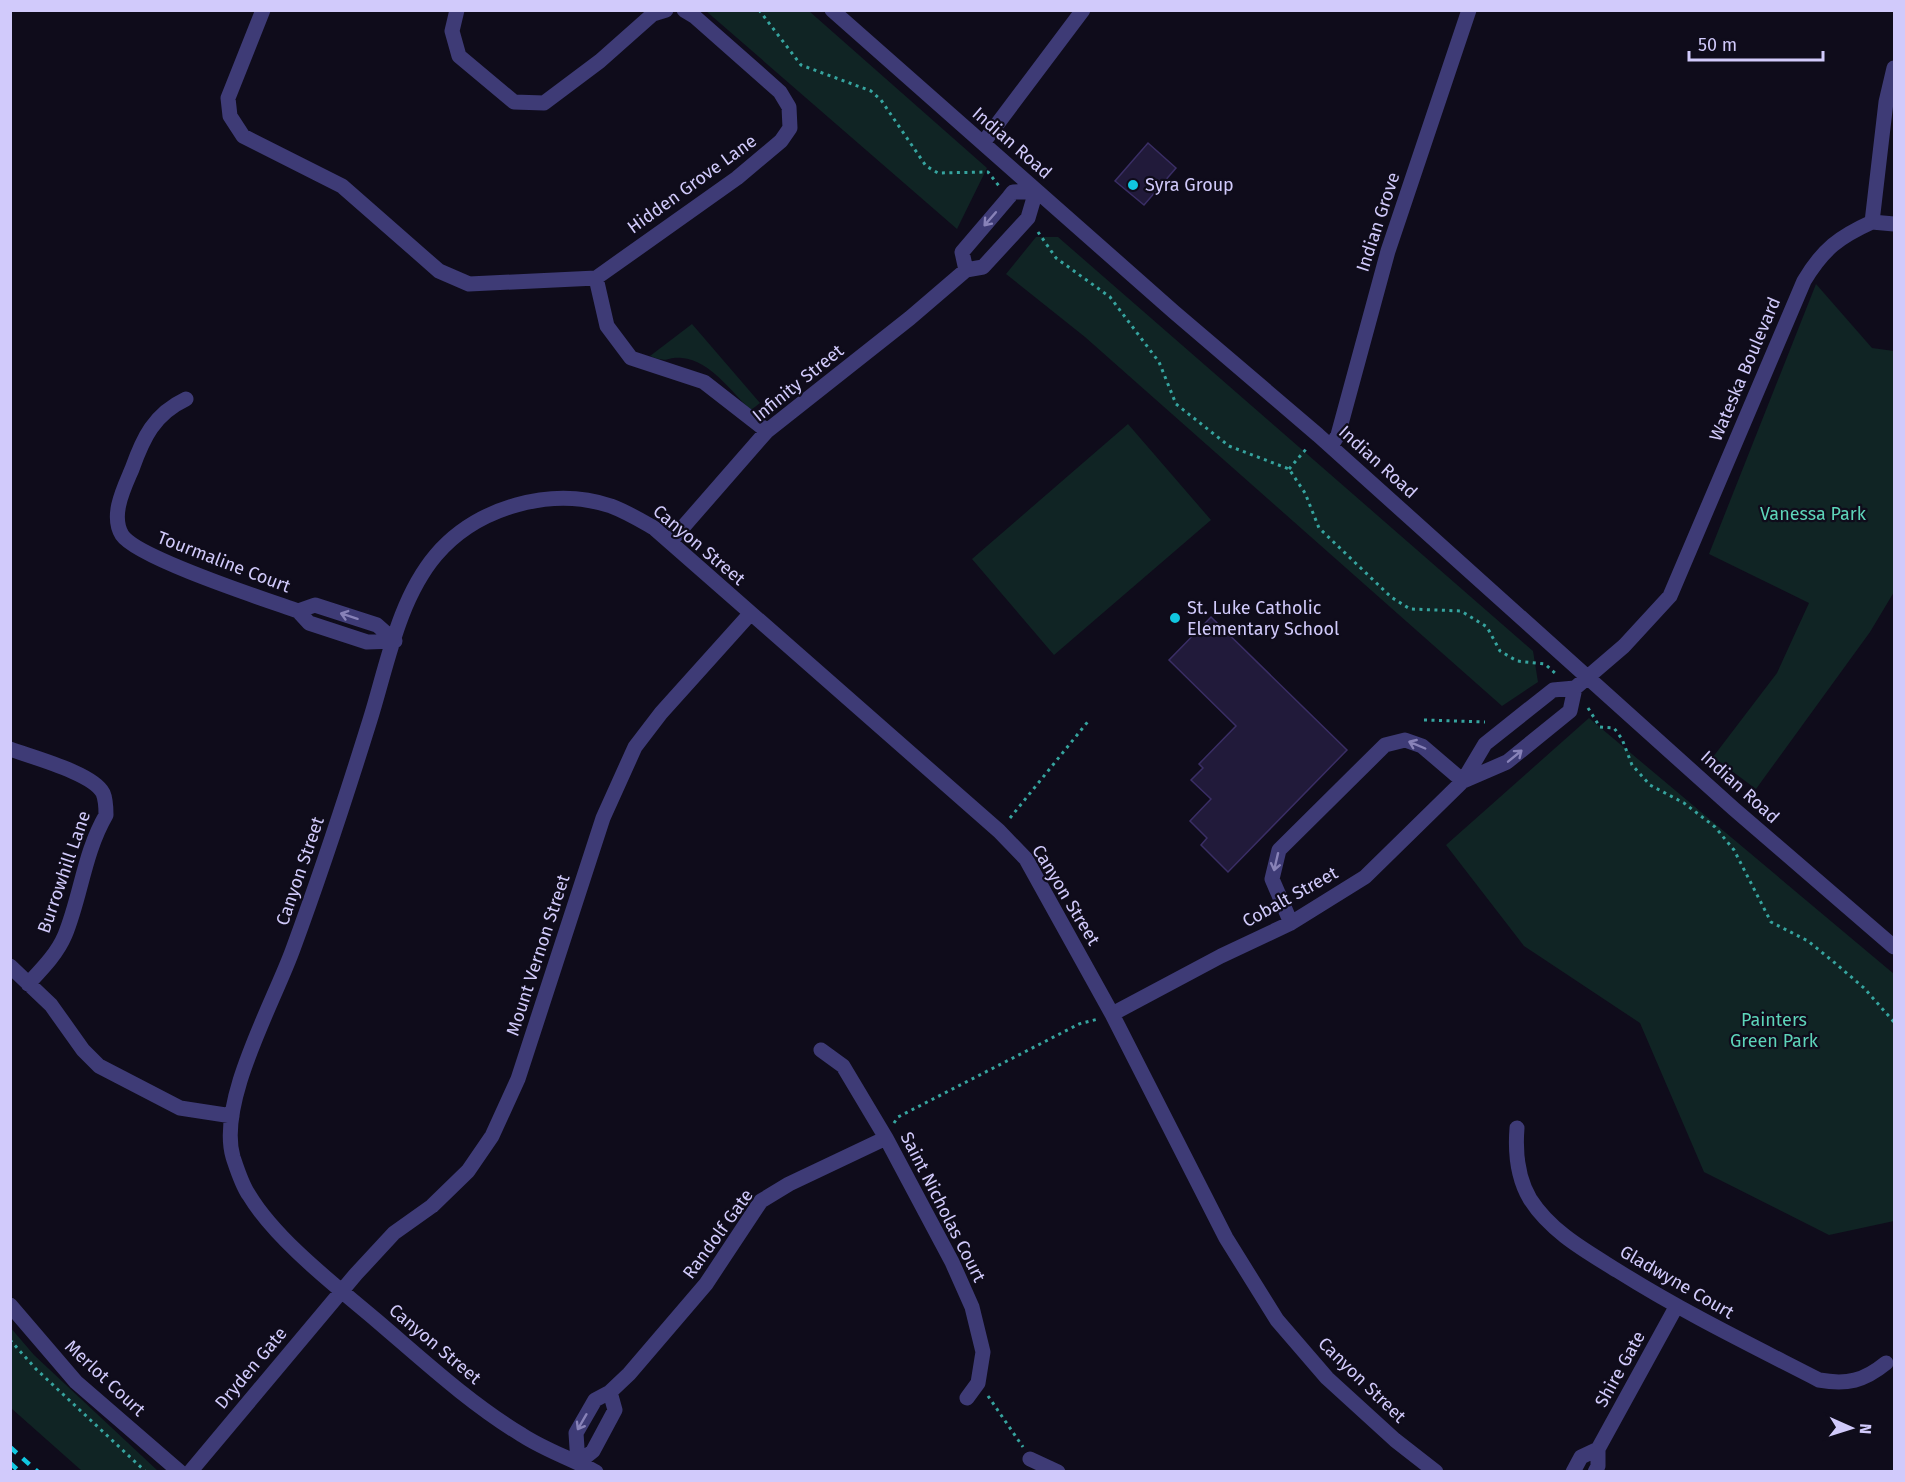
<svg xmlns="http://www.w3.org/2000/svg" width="1905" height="1482" font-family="'Fira Sans',sans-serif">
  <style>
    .green { fill: #102424 }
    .building { fill: #211a3a; stroke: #3a2e65; stroke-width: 1.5 }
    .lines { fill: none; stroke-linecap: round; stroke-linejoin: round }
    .path { stroke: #36a49f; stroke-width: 3; stroke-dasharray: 3 4.5; stroke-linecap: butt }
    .minor { stroke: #3e3b76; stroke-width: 15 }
    .rail { stroke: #11c7e0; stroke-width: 4.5; stroke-dasharray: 9 8; stroke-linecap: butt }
    .oneway { stroke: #8882b8 }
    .poi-dot { fill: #11c7e0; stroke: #0f0c1b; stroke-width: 2 }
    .labels { text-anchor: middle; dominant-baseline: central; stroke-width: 4.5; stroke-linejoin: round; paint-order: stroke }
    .street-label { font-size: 18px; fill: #d1cafb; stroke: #0f0c1b }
    .poi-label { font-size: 18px; fill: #d1cafb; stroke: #0f0c1b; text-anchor: start }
    .park-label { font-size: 18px; fill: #5dd4b9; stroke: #0f0c1b }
  </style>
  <rect width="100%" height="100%" fill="#0f0c1b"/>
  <path class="green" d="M706,11H809L987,168L957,229Z
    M1036,237H1058L1533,651L1538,682L1502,706L1085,337L1006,274Z
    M1816,284L1872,348L1894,351V592L1870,632L1756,789L1713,757L1777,673L1809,603L1709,554Z
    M692,324L760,403L751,410C730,391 711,361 682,358C667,356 669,364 650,356Z
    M1128,424L1211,520L1054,655L972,559Z
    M1589,718L1894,974V1221L1829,1235L1704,1172L1640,1023L1524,946L1446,845Z
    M10,1327L34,1355L158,1471H82L11,1408Z"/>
  <path class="building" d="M1148,143L1176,168L1144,205L1115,181Z
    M1211,617L1347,750L1228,872L1201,845L1207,838L1190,821L1211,799L1191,780L1203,768L1199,764L1236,726L1169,660Z"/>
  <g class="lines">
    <path class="path" d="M759,10L801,65L871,91L881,100L926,166L938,173L988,172L999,186
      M1038,232L1056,258L1110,297L1159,362L1176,404L1229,446L1289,469L1305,493L1319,528L1391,597L1410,609L1461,611L1487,627L1500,651L1517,661L1545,664L1555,673
      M1289,469L1307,448
      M1588,708L1600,727L1614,728L1622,739L1632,765L1650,785L1684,803L1715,827L1734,850L1771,922L1808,941L1835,963L1864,988L1894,1022
      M1424,720L1485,722
      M1010,818L1090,719
      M894,1123L898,1117L1079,1024L1098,1019
      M10,1340L36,1369L146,1472
      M988,1396L1023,1447"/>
    <path class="minor" d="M263,10L228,98L230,116L243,136L342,186L439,271L469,284L596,278L737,178L781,141L790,128L789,107L780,92L694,16L684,10
      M457,10L452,31L459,56L514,102L544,103L600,61L653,14L666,10
      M832,10L1174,312L1318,435L1734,809L1894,947
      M983,143L1083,10
      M1872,222L1886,102L1894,68
      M1872,222L1894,224
      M966,270L962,252L1009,197L1013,192L1036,191
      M596,278L607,326L631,358L704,382L767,431
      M186,399C154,414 143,438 132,469C124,488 110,515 122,535C137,558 267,600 298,611L309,623L367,642L395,641
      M1331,446L1338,435L1388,251L1469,10
      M670,542L767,431L910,318L966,270L983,267L1028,218L1036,191
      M298,611L315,605L377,625L395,641
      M10,749C31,757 93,773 103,793C106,800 106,808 106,815C84,853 81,896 65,935C57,954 42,969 28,984
      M1463,781L1507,762L1570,711L1575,688
      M1291,923L1272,879L1279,850L1385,745L1405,740L1422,746L1463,781
      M10,966L51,1005L83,1050L99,1066L180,1108L232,1116
      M1112,1014L1221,956L1291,923L1365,877L1463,781L1485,744L1553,690L1575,688L1624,646L1670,596L1804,281C1823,249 1839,237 1872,222
      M821,1050L843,1066L886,1138L952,1262L972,1307L983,1352L978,1383L967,1398
      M1517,1128C1515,1153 1517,1177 1530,1199C1551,1232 1586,1251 1618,1271C1683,1312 1751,1345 1819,1380C1847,1385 1864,1381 1886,1363
      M10,1305L76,1382L180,1472
      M1030,1459L1058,1472
      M578,1463L576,1433L595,1400L610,1392L629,1374L706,1284L761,1201L789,1184L886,1138
      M578,1463L593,1451L615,1410L610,1392
      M190,1472L356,1274L394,1233L432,1206L468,1171L492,1136L518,1079L603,818L635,747L661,713L750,614
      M596,1472C572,1459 545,1450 522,1435C469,1403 423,1360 376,1320C336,1286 276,1240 249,1195C242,1185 237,1169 233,1157C217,1102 274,1002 293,949C321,873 346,797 370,720C387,666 398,600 436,555C477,507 551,486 611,506C627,512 640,520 654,528L999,831L1026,859L1112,1014L1226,1238L1277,1320L1327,1378L1395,1440L1436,1472
      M1573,1472L1581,1457L1598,1449
      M1595,1472L1598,1466V1449L1676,1307"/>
    <path class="rail" d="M10,1447L38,1472
      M10,1463L20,1472"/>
  </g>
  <defs><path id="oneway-shaft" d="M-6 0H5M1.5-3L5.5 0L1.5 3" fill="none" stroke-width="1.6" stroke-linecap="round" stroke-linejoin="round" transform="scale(1.5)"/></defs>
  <g class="oneway">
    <use href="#oneway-shaft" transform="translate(990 219) rotate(131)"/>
    <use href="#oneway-shaft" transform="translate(349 616) rotate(-162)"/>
    <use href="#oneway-shaft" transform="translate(1417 745) rotate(-157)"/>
    <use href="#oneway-shaft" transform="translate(1515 756) rotate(-39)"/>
    <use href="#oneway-shaft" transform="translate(1276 862) rotate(103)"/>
    <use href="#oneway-shaft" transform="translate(582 1422) rotate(120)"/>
  </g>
  <g class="poi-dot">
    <circle cx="1133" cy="185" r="6"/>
    <circle cx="1175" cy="618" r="6"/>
  </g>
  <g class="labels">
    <g class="street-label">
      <text transform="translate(1012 143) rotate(41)">Indian Road</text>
      <text transform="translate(692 184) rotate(-36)">Hidden Grove Lane</text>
      <text transform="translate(1378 222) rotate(-72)">Indian Grove</text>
      <text transform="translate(1745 369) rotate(-67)">Wateska Boulevard</text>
      <text transform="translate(798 383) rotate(-39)">Infinity Street</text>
      <text transform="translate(1378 462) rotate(42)">Indian Road</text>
      <text transform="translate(699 545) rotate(40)">Canyon Street</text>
      <text transform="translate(224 562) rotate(21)">Tourmaline Court</text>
      <text transform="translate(1740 787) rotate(42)">Indian Road</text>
      <text transform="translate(300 871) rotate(-71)">Canyon Street</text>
      <text transform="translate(64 872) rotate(-71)">Burrowhill Lane</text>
      <text transform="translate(1066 895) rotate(59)">Canyon Street</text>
      <text transform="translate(1290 897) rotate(-29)">Cobalt Street</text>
      <text transform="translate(538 955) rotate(-72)">Mount Vernon Street</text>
      <text transform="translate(943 1207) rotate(63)">Saint Nicholas Court</text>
      <text transform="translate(718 1234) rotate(-54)">Randolf Gate</text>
      <text transform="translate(1677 1282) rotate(30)">Gladwyne Court</text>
      <text transform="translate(435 1344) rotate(40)">Canyon Street</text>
      <text transform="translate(251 1368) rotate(-50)">Dryden Gate</text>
      <text transform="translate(1620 1369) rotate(-61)">Shire Gate</text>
      <text transform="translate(105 1378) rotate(43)">Merlot Court</text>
      <text transform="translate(1362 1380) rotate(44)">Canyon Street</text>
    </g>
    <g class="poi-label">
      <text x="1145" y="185">Syra Group</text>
      <text x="1187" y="608">St. Luke Catholic<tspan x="1187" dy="21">Elementary School</tspan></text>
    </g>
    <g class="park-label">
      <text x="1813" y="514">Vanessa Park</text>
      <text x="1774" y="1020">Painters<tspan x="1774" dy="21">Green Park</tspan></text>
    </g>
  </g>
  <rect width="1905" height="1482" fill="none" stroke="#d1cafb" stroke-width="24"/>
  <g transform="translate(1851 1428) rotate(93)" stroke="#0f0c1b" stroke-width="4.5" paint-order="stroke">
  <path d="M0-4.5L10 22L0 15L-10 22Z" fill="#d1cafb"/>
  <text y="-9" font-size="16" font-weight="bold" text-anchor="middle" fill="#d1cafb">N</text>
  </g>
  <path d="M1689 51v9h134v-9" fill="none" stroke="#d1cafb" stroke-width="3"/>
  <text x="1698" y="51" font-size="18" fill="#d1cafb" stroke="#0f0c1b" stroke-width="4.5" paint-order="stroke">50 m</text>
</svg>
